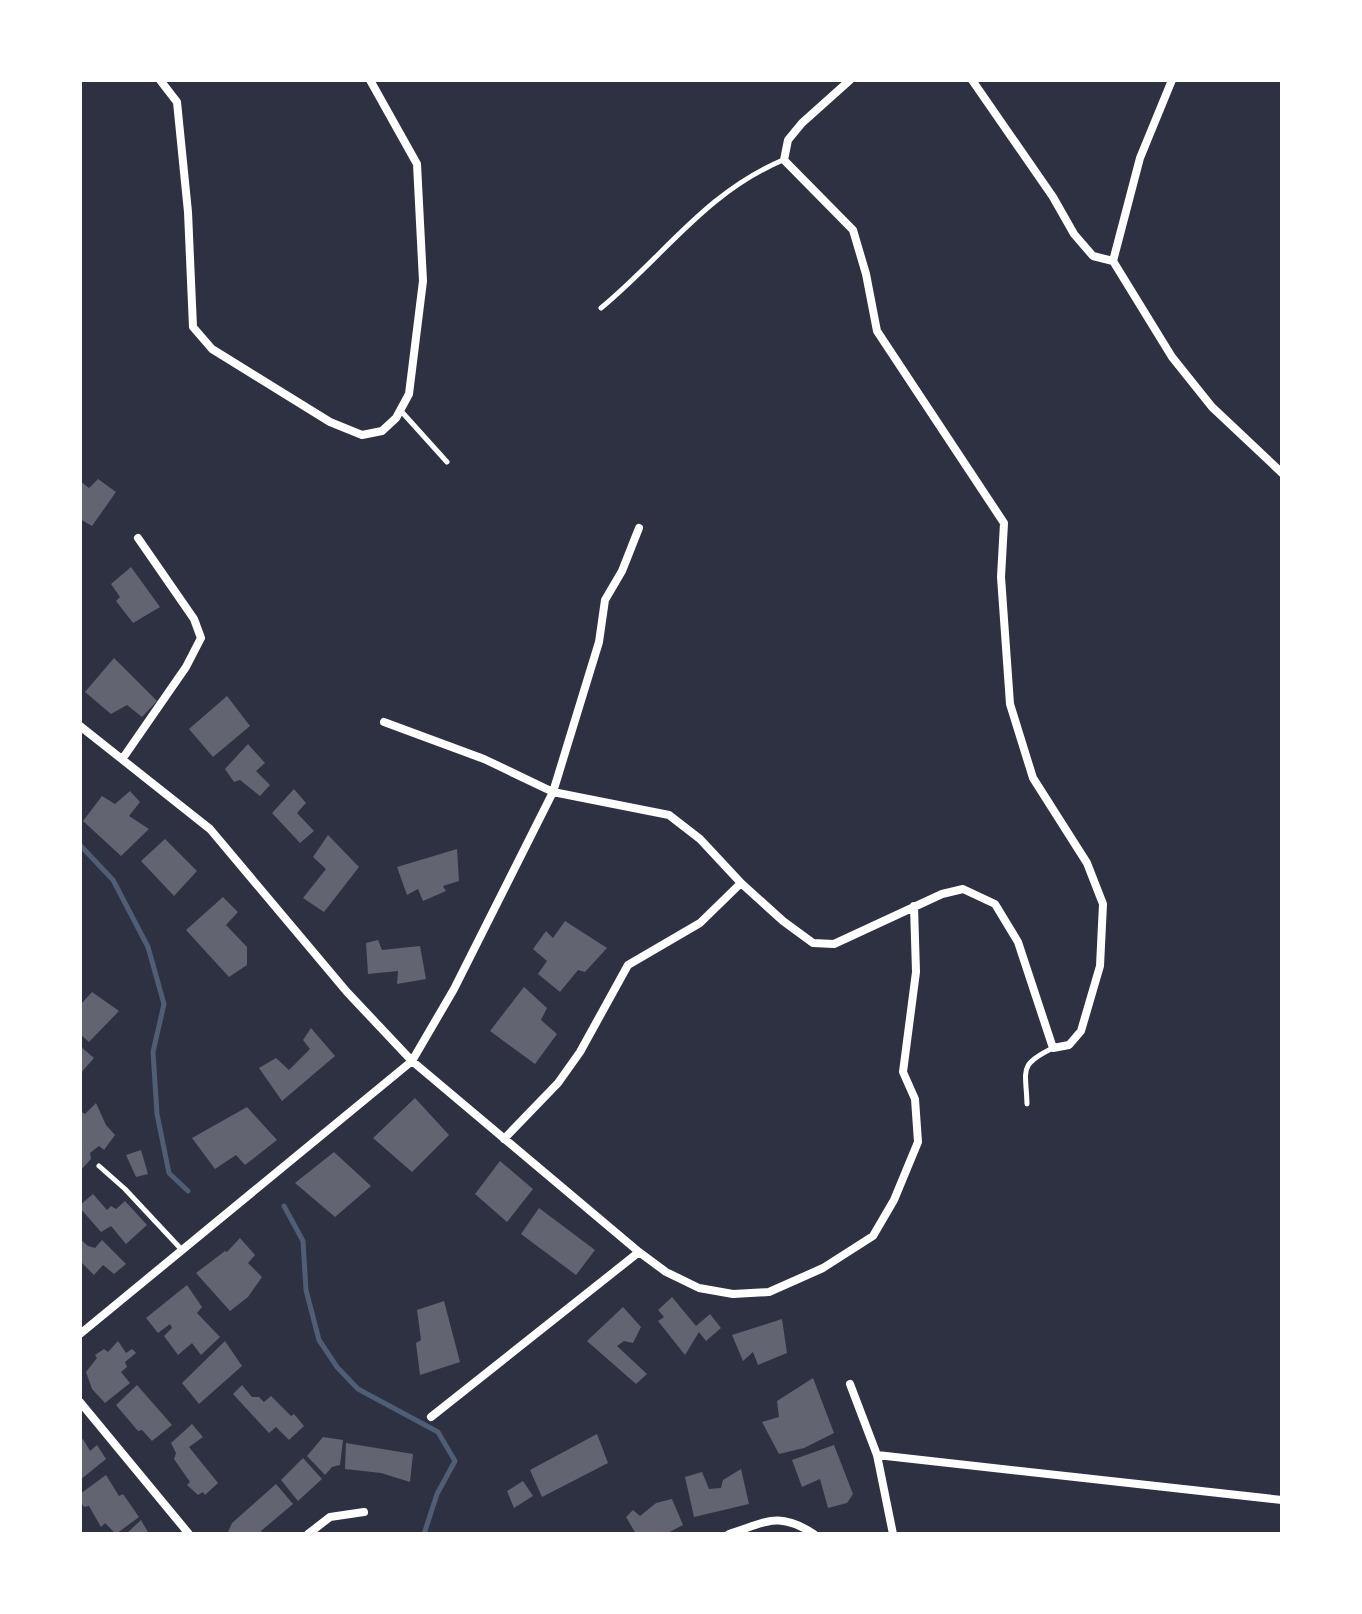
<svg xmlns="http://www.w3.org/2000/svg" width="1362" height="1614" font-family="Signika,sans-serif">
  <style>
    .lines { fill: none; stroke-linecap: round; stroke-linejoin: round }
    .stream { stroke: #4f5d75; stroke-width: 5 }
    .building { fill: #626471 }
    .service { stroke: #fff; stroke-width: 5 }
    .minor { stroke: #fff; stroke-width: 8 }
  </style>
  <rect width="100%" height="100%" fill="#2d3142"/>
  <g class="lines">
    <path class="stream" d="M80,845L113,880L148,947L164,1004L153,1052L157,1114L169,1173L188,1191
      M284,1206L303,1241L306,1290L319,1340L337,1367L358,1389L438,1432L455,1461L437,1494L424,1534"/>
  </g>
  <path class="building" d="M98,479L116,492L92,526L80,519V481L89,488Z
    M131,567L160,607L133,623L116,601L120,597L111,584Z
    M114,658L157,701L142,717L127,705L111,714L85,692Z
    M227,696L250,726L213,757L189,729Z
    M248,744L265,763L256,771L270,785L260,796L240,780L234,782L225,769Z
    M294,789L306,803L297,813L314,831L300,843L272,813Z
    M130,791L140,802L129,816L149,829L121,856L83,821L102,796L115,804Z
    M328,835L359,867L324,912L303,898L326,869L313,857Z
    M165,839L197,871L174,896L141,861Z
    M457,849L459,881L443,886L446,891L423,901L418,889L407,895L397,867Z
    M223,897L238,912L226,925L247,947V965L229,977L186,930Z
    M565,921L607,948L585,972L578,970L560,992L538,974L547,961L533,949L546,931L553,938Z
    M378,940L382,950L420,946L426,979L397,984L398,971L368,974L366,943Z
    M524,987L547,1008L541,1020L557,1034L535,1064L490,1031Z
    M92,992L119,1011L89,1042L80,1034V1005Z
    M311,1028L335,1056L282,1101L259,1068L276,1058L289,1070L310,1049L303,1040Z
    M80,1046L94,1058L80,1074Z
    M415,1098L449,1135L412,1172L373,1138Z
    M96,1103L106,1125L115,1135L104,1150L99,1146L90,1153L91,1159L80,1171V1111L85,1114Z
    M247,1107L277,1140L245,1165L236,1155L215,1169L192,1138Z
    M141,1150L148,1174L136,1177L126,1155Z
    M334,1152L371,1186L335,1217L295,1183Z
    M500,1161L533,1189L507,1222L475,1194Z
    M93,1194L107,1210L111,1206L116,1209L125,1201L147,1225L126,1244L111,1226L101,1232L80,1208V1205Z
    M539,1208L595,1250L576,1275L521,1234Z
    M240,1238L255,1255L248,1263L262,1277L248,1297L230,1311L196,1273L225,1251L227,1252Z
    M80,1239L88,1246L95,1248L102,1240L126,1264L114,1274L103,1265L94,1275L80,1261Z
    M187,1285L202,1307L197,1313L220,1337L201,1355L192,1343L178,1355L164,1336L172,1328L170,1324L158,1333L146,1318Z
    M672,1297L696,1326L710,1314L721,1328L706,1341L699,1332L685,1355L658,1321L664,1317L658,1310Z
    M444,1301L460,1362L420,1375L416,1343L421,1340L417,1310Z
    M623,1307L641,1327L633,1343L624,1341L617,1346L647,1374L636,1384L587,1341Z
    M782,1319L787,1353L758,1365L753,1352L743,1361L732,1335Z
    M118,1341L126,1353L132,1349L136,1353L125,1362L127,1367L121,1372L130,1383L105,1403L92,1389L86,1372L97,1358L95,1355L104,1349L108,1352Z
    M225,1341L242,1366L199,1404L182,1383Z
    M813,1378L834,1433L804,1448L779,1454L762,1422L779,1417L777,1401Z
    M137,1385L172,1425L152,1441L142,1430L138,1431L116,1405Z
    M242,1385L252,1397H259L264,1402L271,1396L291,1416L294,1414L304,1426L289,1440L276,1427L269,1433L233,1394Z
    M192,1424L203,1437L189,1447L218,1483L205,1495L203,1492L198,1495L187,1485L190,1482L174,1459L176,1453L171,1443Z
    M597,1434L608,1463L542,1497L530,1470Z
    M323,1437L343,1440L340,1465L332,1467L325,1475L307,1456Z
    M83,1439L90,1451L97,1445L106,1459L80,1480V1441Z
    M346,1443L413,1454L410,1482L381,1473L345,1469Z
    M834,1445L853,1494L847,1503L828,1508L820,1479L802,1487L792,1460Z
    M303,1458L322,1479L298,1501L281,1480Z
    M741,1469L749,1504L694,1517L685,1477L702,1472L709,1489L721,1488L723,1480Z
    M106,1475L119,1496L123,1494L139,1517L116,1534L105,1523L101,1527L89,1506L84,1507L80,1501V1494Z
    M523,1481L533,1496L514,1508L507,1491Z
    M276,1484L293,1504L261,1531L263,1534H229L228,1532L232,1523Z
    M672,1499L683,1525L666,1534H636L626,1517L633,1510L640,1516L656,1503Z
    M141,1520L149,1534H126Z"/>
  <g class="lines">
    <path class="service" d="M601,308C664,256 705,193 783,160
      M401,411L447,462
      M1027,1104C1026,1069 1018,1065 1053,1048
      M99,1166L125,1189L182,1250"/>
    <path class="minor" d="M160,80L177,102L188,212L193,327L212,349L330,422L362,435L382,431L396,418L409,394L423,281L417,164L370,80
      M972,80L1053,197L1074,234L1093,256L1113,261
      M1113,261L1172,357L1212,407L1282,473
      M1113,261L1140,158L1172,80
      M384,722L484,759L553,792L669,815L700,839L741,883L783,921L813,943L834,944L942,894L963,889L995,904L1018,942L1053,1048L1069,1045L1081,1031L1100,966L1103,904L1087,863L1033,778L1010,704L1001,577L1004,523L877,331L866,274L853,230L784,160L788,140L802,123L850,80
      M80,726L210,829L347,992L412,1061L639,1252L666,1272L699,1288L733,1294L769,1292L823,1268L873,1236L894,1200L918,1142L915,1099L903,1072L916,972L914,906
      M123,758L186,667L201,638L194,619L138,538
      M504,1139L558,1083L580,1052L628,965L700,923L741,883
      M80,1334L412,1061L454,989L553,792L599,642L605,600L622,571L639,528
      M850,1384L877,1455L893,1534
      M80,1402L189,1534
      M431,1417L639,1252
      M877,1455L1282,1500
      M308,1534L330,1517L364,1512
      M729,1534C767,1522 778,1511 814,1534"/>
  </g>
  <rect width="1362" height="1614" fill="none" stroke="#ffffff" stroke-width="164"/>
</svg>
